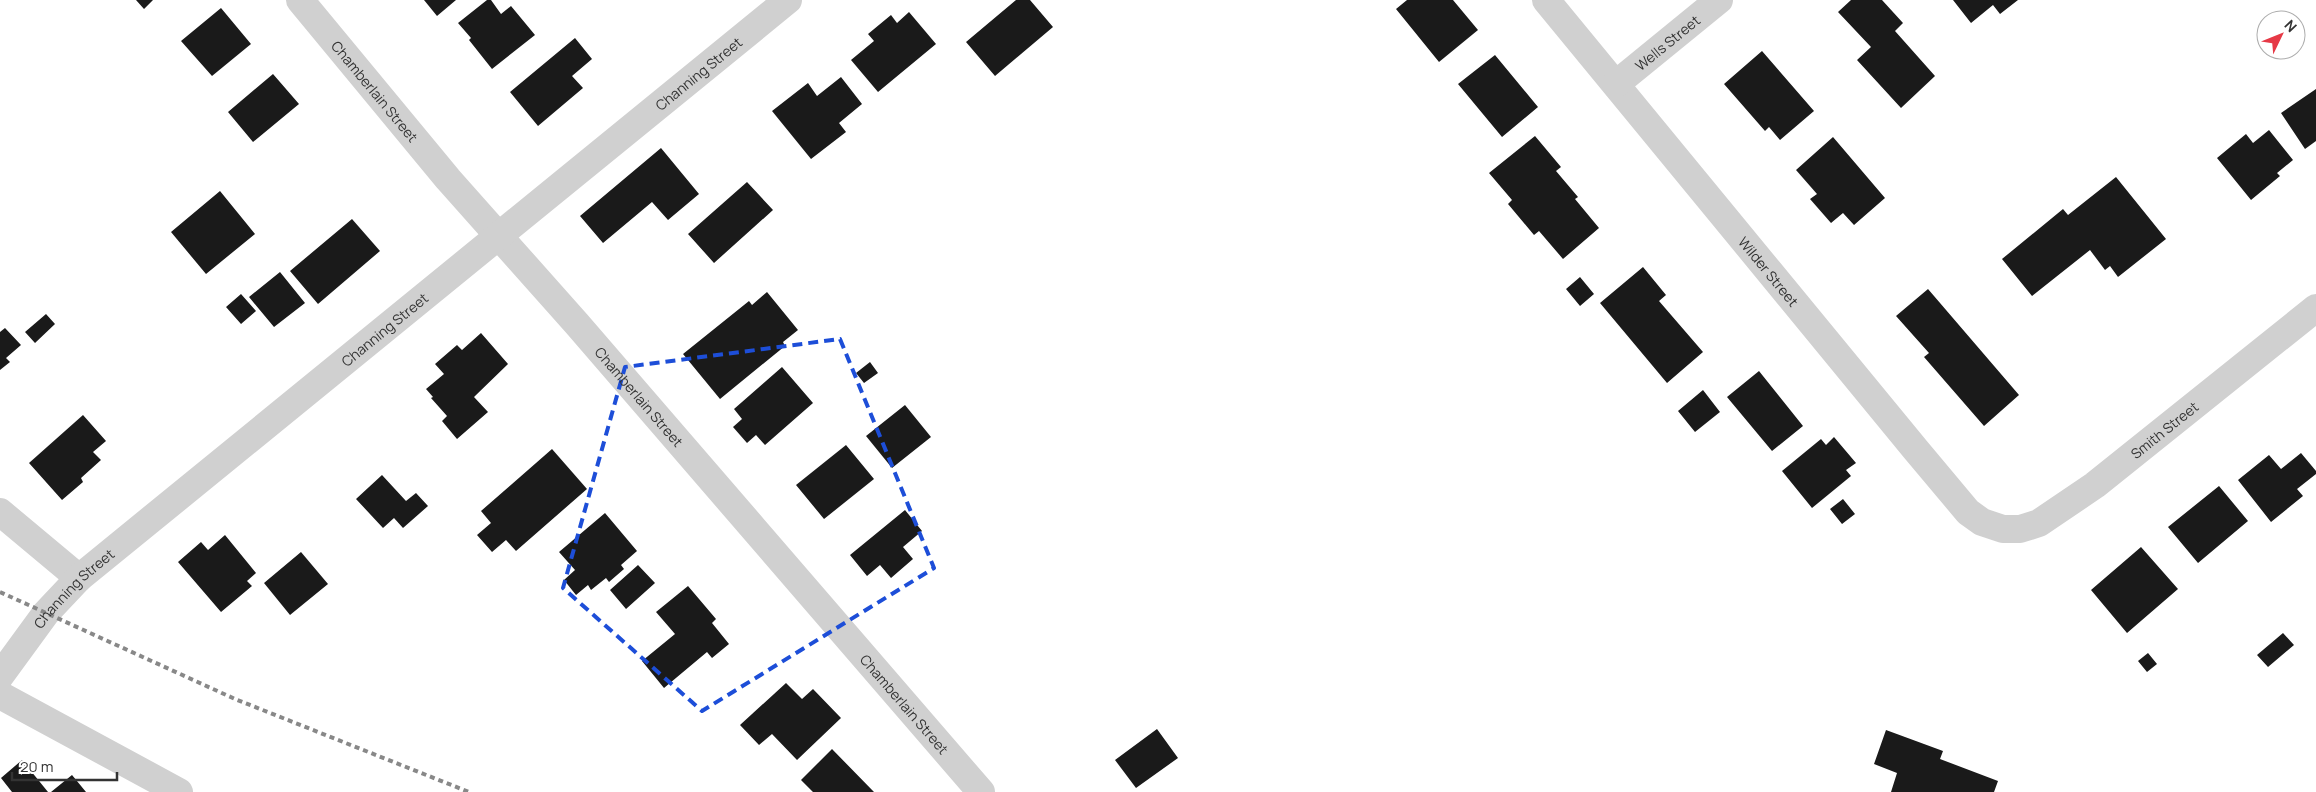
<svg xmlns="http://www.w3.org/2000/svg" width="2316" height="792" font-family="Manrope,sans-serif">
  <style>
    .building { fill: #1a1a1a }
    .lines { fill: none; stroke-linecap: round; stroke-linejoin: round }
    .minor { stroke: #d0d0d0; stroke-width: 28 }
    .rail { stroke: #888; stroke-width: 4; stroke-dasharray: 5 4; stroke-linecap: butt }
    .marked { fill: none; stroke: #1d4ed8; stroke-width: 4; stroke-dasharray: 10 6; stroke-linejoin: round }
    .labels { text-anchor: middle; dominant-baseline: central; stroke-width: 5; stroke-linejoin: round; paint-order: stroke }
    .street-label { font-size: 14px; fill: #333; stroke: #fff }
  </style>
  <rect width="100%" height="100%" fill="#fff"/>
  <path class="building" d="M136,0H153L144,9Z
    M424,0H456L437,16Z
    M487,0H491L501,14L511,6L535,35L492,69L469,40L471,38L458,23Z
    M1016,0H1030L1053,27L995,76L966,42Z
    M1407,0H1453L1478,30L1439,62L1396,9Z
    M1851,0H1882L1903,23L1895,31L1935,76L1901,108L1857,60L1871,47L1838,12Z
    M1953,0H2018L2000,14L1993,5L1971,23Z
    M221,8L251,44L212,76L181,41Z
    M909,12L936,44L878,92L851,60L874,41L868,34L891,15L897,23Z
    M575,38L592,59L572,76L583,88L538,126L510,92Z
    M1762,51L1814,111L1780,140L1769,127L1765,131L1724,84Z
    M1495,55L1538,107L1502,137L1458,84Z
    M273,74L299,104L253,142L228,112Z
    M841,77L862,104L839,123L846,132L811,159L772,111L808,83L817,96Z
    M2316,89V141L2305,149L2281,113Z
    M2269,130L2293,160L2277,173L2280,176L2251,200L2217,158L2246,134L2253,143Z
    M1535,136L1561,167L1556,171L1578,197L1575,199L1599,228L1563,259L1539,231L1534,235L1508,204L1512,200L1489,173Z
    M1833,137L1885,198L1854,225L1843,213L1831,223L1810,199L1817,194L1796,170Z
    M661,148L699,194L668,220L652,202L603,243L580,216Z
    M2116,177L2166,239L2118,277L2110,266L2105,270L2090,250L2032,296L2002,259L2063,209L2068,215Z
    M747,182L773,210L714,263L688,234Z
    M220,191L255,234L206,274L171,232Z
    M352,219L380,251L318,304L290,271Z
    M1643,267L1666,295L1659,301L1703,352L1667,383L1600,303Z
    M280,272L305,303L274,327L249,297Z
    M1580,277L1594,294L1580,306L1566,289Z
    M1928,289L2019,395L1984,426L1924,357L1929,353L1896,316Z
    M767,292L798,330L783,342L785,346L720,399L683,354L749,301L752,305Z
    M241,294L256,311L241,324L226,307Z
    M46,314L55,324L35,343L25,332Z
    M5,328L21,345L6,358L10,362L0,370V332Z
    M481,333L508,364L474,397L488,412L457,439L442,421L447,416L431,398L433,397L426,389L444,374L435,364L457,345L462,350Z
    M870,362L878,373L864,383L856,373Z
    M782,367L813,403L765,445L756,435L747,443L733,427L742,419L734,409Z
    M1759,371L1803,426L1772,451L1727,397Z
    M1703,390L1720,412L1695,432L1678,411Z
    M905,405L931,437L892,468L866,436Z
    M83,415L106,441L93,452L101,460L81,478L83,482L62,500L29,463Z
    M1834,437L1856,463L1846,470L1851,476L1812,508L1782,471L1821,439L1826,445Z
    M846,445L874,479L824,519L796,485Z
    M552,449L587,489L516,551L506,540L492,552L477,535L491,523L481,511Z
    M2301,453L2316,471V474L2297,489L2303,496L2271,522L2238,480L2269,455L2281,469Z
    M382,475L406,501L416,493L428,506L403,528L394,518L383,528L356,499Z
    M2219,486L2248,521L2198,563L2168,527Z
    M1843,499L1855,514L1842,524L1830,509Z
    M905,510L922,531L903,547L913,559L891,578L880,565L867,576L850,555Z
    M605,513L637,551L621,565L624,569L609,582L606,578L591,590L588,585L576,595L564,580L575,570L559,552Z
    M225,535L256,573L247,581L252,586L221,612L178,562L201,542L208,550Z
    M2141,547L2178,589L2127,633L2091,590Z
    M301,552L328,584L290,615L264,583Z
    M638,565L655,583L626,609L610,590Z
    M688,586L716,619L712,623L729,644L712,658L707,652L664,688L642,661L675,634L656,612Z
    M2283,633L2294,645L2268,667L2257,655Z
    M2148,653L2157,664L2147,672L2138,661Z
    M786,683L802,699L813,689L841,718L797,760L772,734L759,745L740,725Z
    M1157,729L1178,758L1136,788L1115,760Z
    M1886,730L1943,751L1940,759L1998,781L1994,792H1891L1897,773L1874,764Z
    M832,749L874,792H813L801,780Z
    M22,760L48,792H12L1,778Z
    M72,775L86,792H51Z"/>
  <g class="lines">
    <g class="minor">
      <path id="s1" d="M300,0L448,179L577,324L981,792"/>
      <path id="s2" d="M1546,0L1916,450L1968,512L1982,522L2003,529H2020L2039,523L2095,485L2316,308"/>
      <path id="s3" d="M1616,84L1719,0"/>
      <path d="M0,512L79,578"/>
      <path id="s4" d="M0,676L46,613L79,578L788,0"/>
      <path d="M0,695L179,792"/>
    </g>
    <path class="rail" d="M0,592L235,699L469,792"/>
  </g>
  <path class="marked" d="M840,339L934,568L702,711L563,588L625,367Z"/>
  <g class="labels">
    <g class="street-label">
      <text stroke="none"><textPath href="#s3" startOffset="66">Wells Street</textPath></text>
      <text stroke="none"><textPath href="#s4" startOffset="925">Channing Street</textPath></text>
      <text stroke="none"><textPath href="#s1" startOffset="118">Chamberlain Street</textPath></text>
      <text stroke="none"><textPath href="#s2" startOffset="351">Wilder Street</textPath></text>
      <text stroke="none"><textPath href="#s4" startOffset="520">Channing Street</textPath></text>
      <text stroke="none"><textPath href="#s1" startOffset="522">Chamberlain Street</textPath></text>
      <text stroke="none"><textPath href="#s2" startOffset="896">Smith Street</textPath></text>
      <text stroke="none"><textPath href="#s4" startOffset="115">Channing Street</textPath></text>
      <text stroke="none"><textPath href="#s1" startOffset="928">Chamberlain Street</textPath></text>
    </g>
  </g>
  <g transform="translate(2281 35) rotate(47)"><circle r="24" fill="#ffffff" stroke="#adadad"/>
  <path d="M0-4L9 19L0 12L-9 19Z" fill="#e63946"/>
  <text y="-8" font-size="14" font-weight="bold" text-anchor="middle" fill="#333333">N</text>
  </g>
  <path d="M12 772v8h105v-8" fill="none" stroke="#333333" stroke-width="2.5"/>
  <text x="20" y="772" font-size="15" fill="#333333" stroke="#ffffff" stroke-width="4" paint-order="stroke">20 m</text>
</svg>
